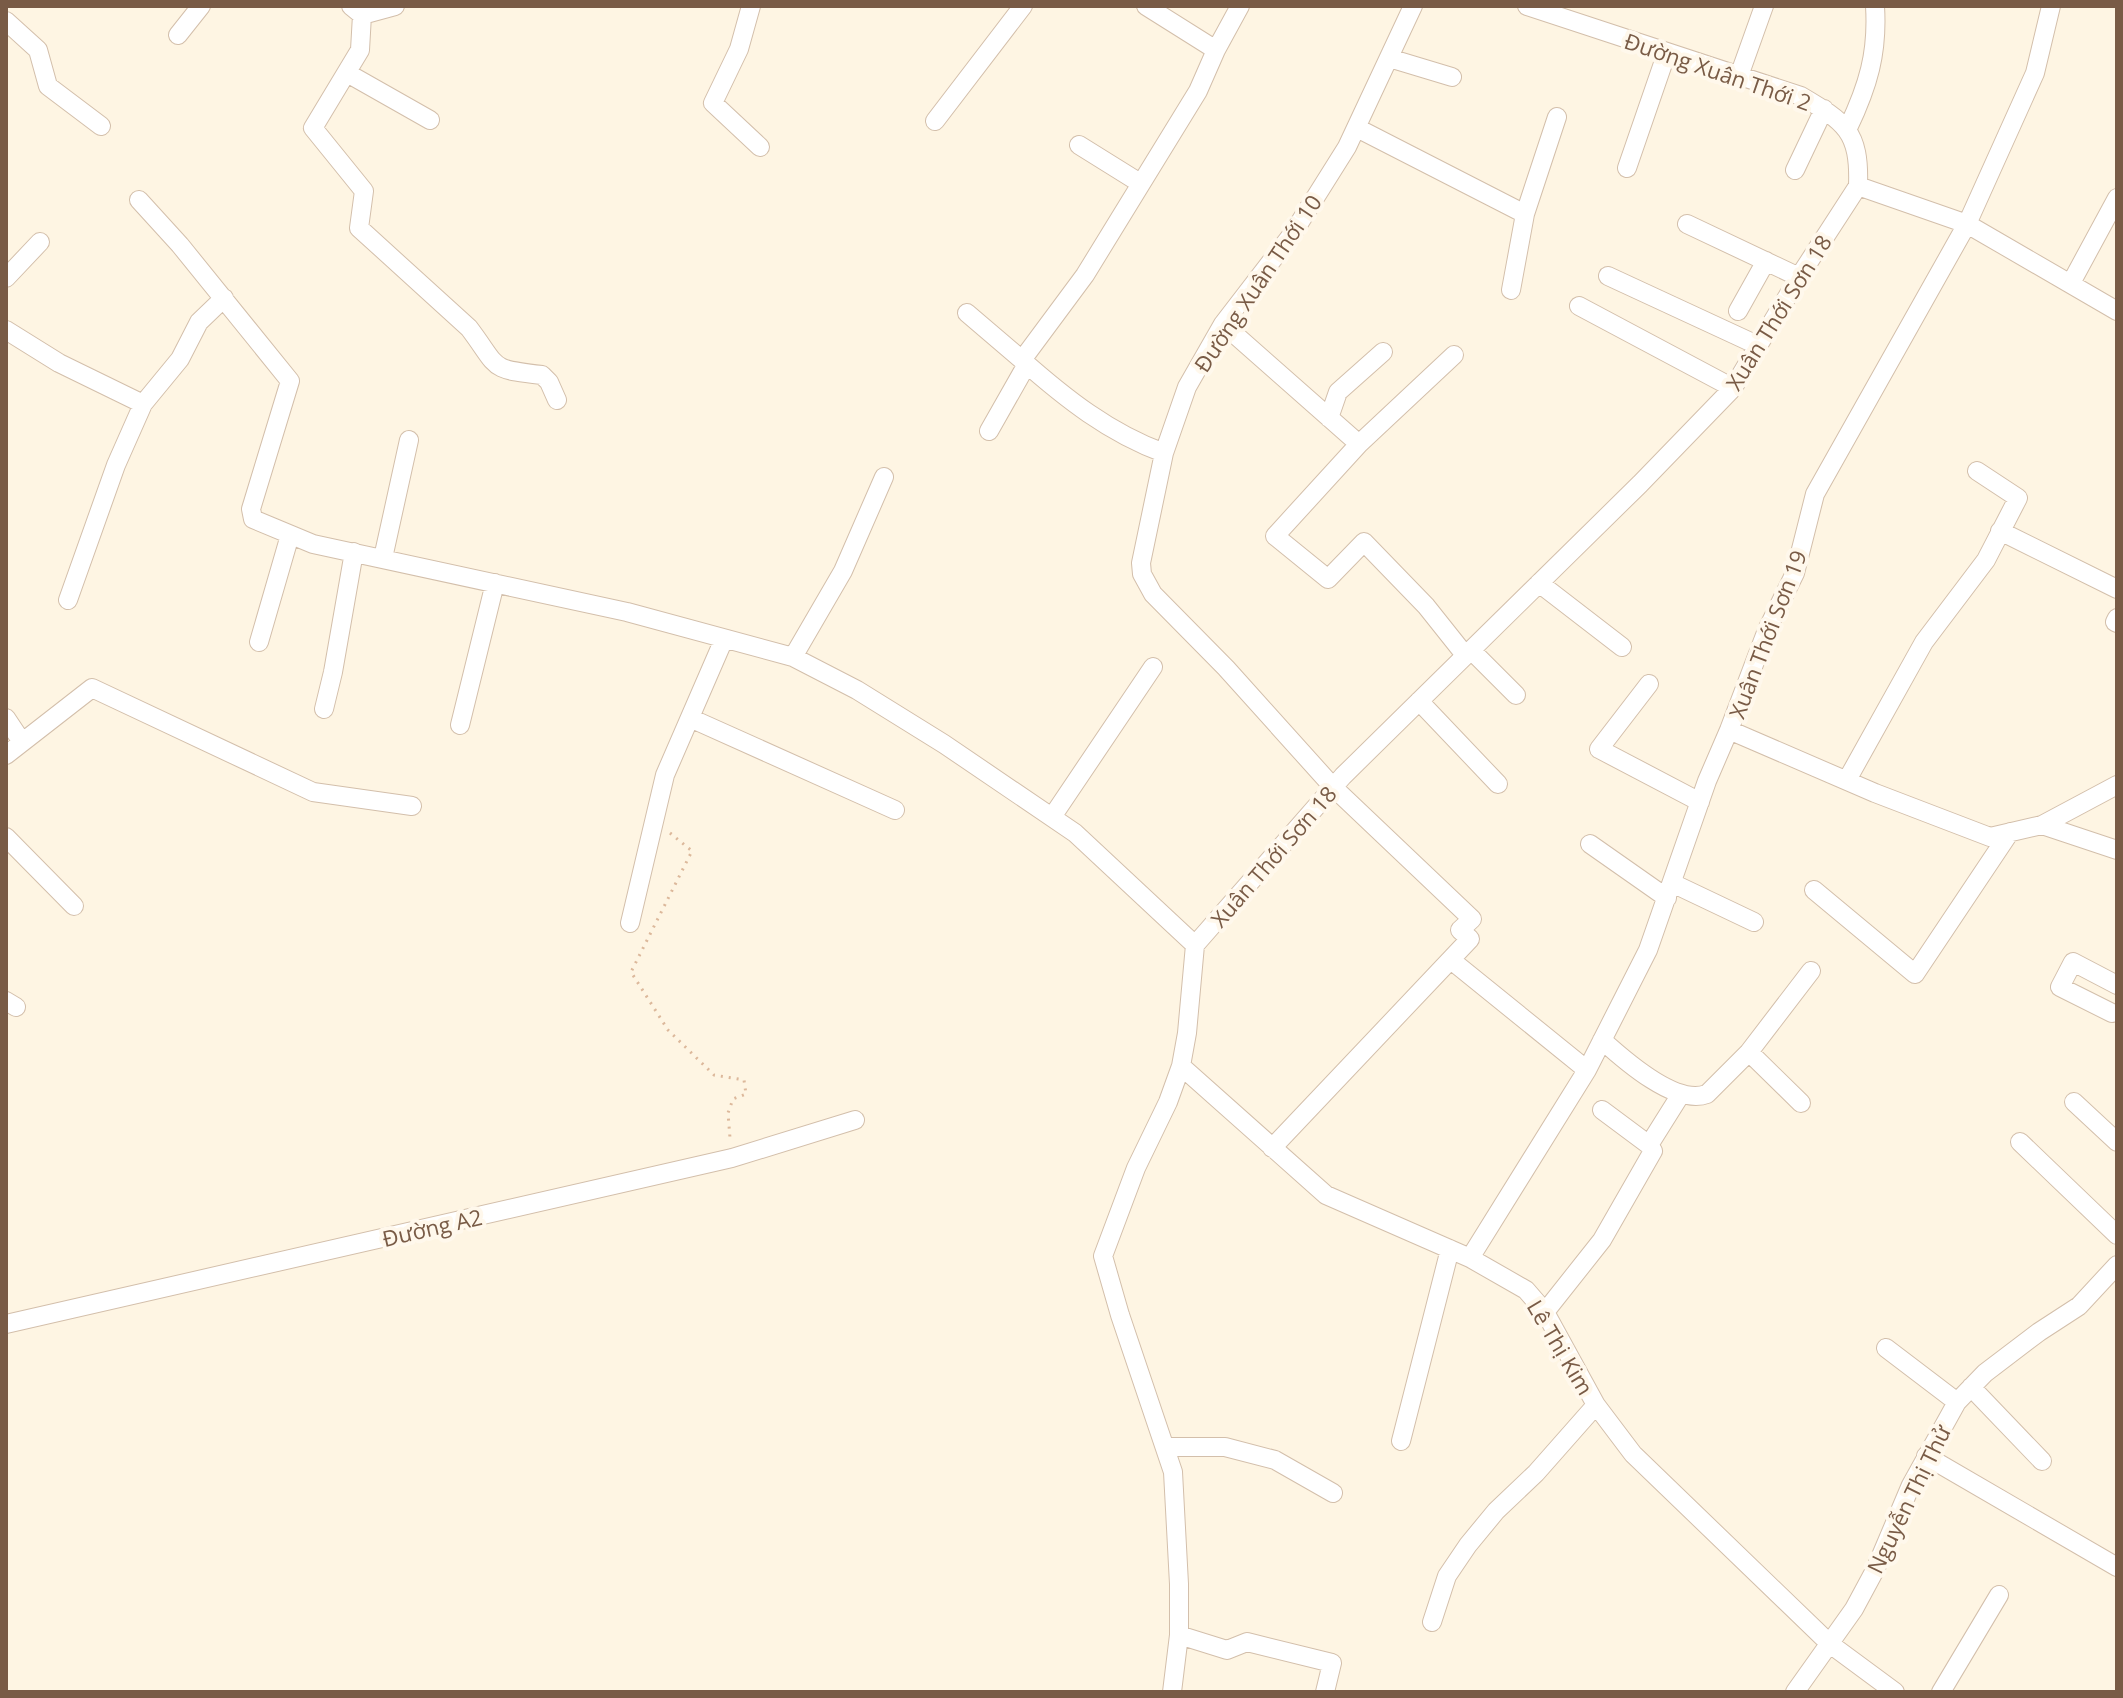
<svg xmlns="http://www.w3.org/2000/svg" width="2123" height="1698" font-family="'Open Sans',sans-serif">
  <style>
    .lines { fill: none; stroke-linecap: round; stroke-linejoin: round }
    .minor-casing { stroke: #d3bfab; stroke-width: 20 }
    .path { stroke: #dcb89b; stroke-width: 3; stroke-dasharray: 2 6; stroke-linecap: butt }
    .minor { stroke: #fff; stroke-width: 18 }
    .labels { text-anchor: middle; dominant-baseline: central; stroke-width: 8; stroke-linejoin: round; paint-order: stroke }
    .street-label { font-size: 22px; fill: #795b46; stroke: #fff8ec }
  </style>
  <rect width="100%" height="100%" fill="#fef5e3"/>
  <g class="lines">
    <g class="minor-casing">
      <path id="minor" d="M351,6L362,15L360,50L313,128L364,191L359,228L469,328C500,369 488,369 542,375L549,382L557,400
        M751,6L739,49L713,103L760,147
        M1146,6L1216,50L1240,6
        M1527,6L1801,96C1845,122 1860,131 1858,186
        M362,15L395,6
        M6,21L38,50L48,86L101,126
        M178,35L201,6
        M1389,58L1452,77
        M347,73L430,120
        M1739,76L1764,6
        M935,121L1023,6
        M1357,128L1525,214L1557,117
        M1848,128C1868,86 1878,53 1875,6
        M1079,145L1140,183
        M1627,168L1667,52
        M1795,170L1824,109
        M1858,186L1967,224L2117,311
        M139,200L180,245L290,381L251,509L253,519L313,544L627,612L793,657L857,690L944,744L1075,833L1195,945
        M1687,224L1799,277
        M1608,276L1757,345
        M6,278L40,242
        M2071,283L2117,198
        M1511,290L1525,214
        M1579,306L1733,388
        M1738,311L1766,261
        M967,313L1022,360L1085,275L1198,91L1216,50
        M1223,324L1359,444L1275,536L1328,579L1364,542L1426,606L1465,655
        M6,330L59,363L143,404L180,359L199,322L224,298
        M1022,360C1065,398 1109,433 1164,453
        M1329,418L1338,392L1383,352
        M989,431L1027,364
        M1359,444L1454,355
        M2000,531L2117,589
        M383,558L409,440
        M1539,583L1622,647
        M68,600L116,465L143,404
        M2117,618L2115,622L2117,623
        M259,642L290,535
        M1471,650L1516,695
        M793,657L843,571L884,477
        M1649,684L1599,749L1700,802
        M1419,701L1498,784
        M324,709L333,672L354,552
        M6,718L22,742
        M690,718L895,810
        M460,725L495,583
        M1729,730L1875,793L1990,837L2042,825L2117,785
        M6,755L92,688L313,792L412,806
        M1847,780L1924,642L1986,560L2018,498L1977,471
        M1052,817L1153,667
        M2042,825L2117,850
        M6,837L74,906
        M1590,844L1667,898
        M1672,883L1754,922
        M1814,890L1915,974L2010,832
        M630,923L665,775L724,639
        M1451,960L1587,1070
        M6,1001L16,1007
        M2112,1013L2060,987L2073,962L2117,985
        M1602,1040C1624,1060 1676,1106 1707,1094L1749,1052L1811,971
        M1749,1052L1801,1103
        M1181,1066L1326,1195L1470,1258L1526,1290L1545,1312L1596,1405L1633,1454L1830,1644L1895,1692
        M2074,1102L2117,1142
        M2020,1142L2117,1235
        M1649,1145L1681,1094
        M1272,1148L1470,939L1460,930L1472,919L1333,787L1226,668L1153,594L1142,574L1141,563L1164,453L1187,387L1223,324L1293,233L1347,147L1413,6
        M1470,1258L1587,1070L1648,950L1707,781L1729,730L1767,630L1795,573L1815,494L1967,224L2035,73L2051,6
        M1545,1312L1602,1240L1653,1151L1649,1145L1602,1110
        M6,1324L732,1158L855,1120
        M1886,1348L1957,1402
        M1971,1387L2042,1461
        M1401,1441L1450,1249
        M1166,1447H1225L1275,1460L1333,1493
        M1926,1456L2117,1567
        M1432,1622L1447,1576L1468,1545L1496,1511L1536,1473L1596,1405
        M1179,1635L1227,1650L1247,1642L1332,1663L1325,1692
        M1172,1692L1179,1635V1584L1173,1472L1120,1315L1103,1256L1136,1168L1168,1102L1181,1066L1187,1033L1195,945L1343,776L1640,484L1733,388L1799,277L1858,186
        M1795,1692L1854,1609L1875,1570L1911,1485L1957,1402L1985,1373L2039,1332L2079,1306L2117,1265
        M1941,1692L1999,1595"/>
    </g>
    <path class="path" d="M670,833L692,851L631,972L668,1030L714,1075L744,1080L746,1094L733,1099L728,1113L730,1138"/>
    <use href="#minor" class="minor"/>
  </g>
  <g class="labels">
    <g class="street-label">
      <text transform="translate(1718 71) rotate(19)">Đường Xuân Thới 2</text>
      <text transform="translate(1257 283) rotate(-56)">Đường Xuân Thới 10</text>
      <text transform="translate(1778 312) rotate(-58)">Xuân Thới Sơn 18</text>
      <text transform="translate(1767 634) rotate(-69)">Xuân Thới Sơn 19</text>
      <text transform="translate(1273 856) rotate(-49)">Xuân Thới Sơn 18</text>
      <text transform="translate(432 1227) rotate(-13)">Đường A2</text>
      <text transform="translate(1561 1347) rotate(59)">Lê Thị Kim</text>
      <text transform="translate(1908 1499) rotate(-64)">Nguyễn Thị Thử</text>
    </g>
  </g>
  <rect width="2123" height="1698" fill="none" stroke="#795b46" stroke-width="16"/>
</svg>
